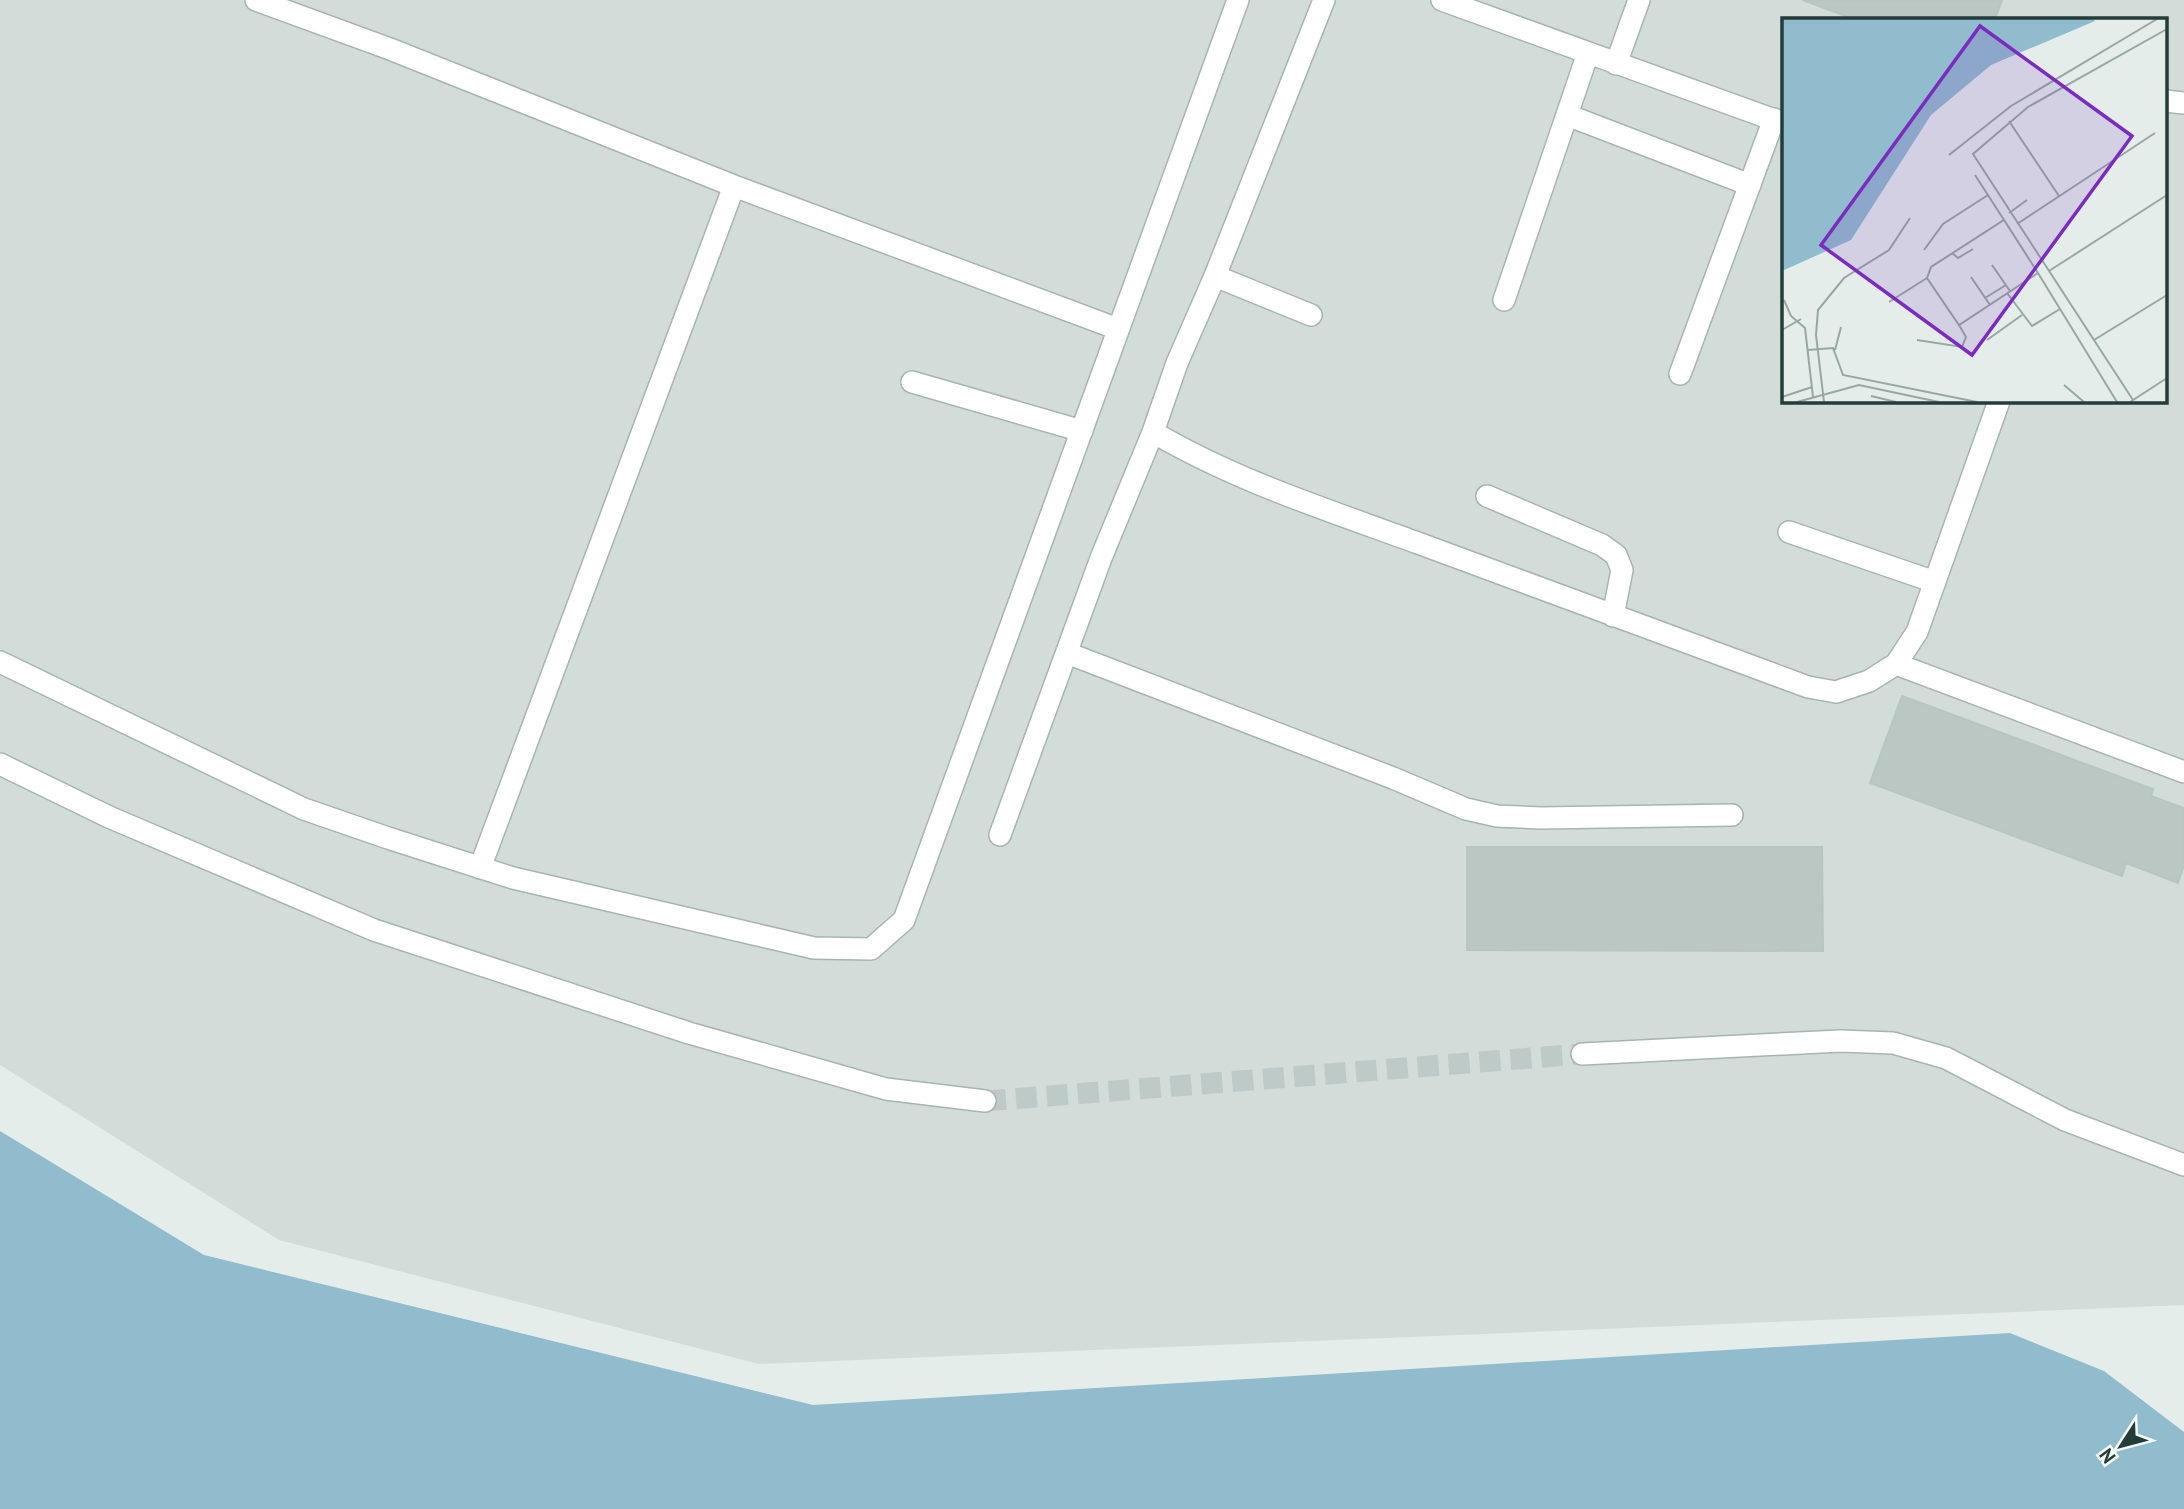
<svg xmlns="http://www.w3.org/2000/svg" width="2184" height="1509" font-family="'PT Sans',sans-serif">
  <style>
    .built { fill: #d2dcd9; fill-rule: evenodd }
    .water { fill: #90bccd }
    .building { fill: #bac7c3; stroke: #b7c6c2; stroke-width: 2 }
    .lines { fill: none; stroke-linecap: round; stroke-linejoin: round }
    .minor-tunnel { stroke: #becac7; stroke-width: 21; stroke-dasharray: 21 10; stroke-linecap: butt }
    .minor-casing { stroke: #a7b5b2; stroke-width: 24 }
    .minor { stroke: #fff; stroke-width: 21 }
    .inset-road { fill: none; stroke: #98a7a4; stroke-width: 2 }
    .view { fill: #7b2cbf; fill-opacity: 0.15; stroke: #7b2cbf; stroke-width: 3.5 }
    .inset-edge { fill: none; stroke: #253d3a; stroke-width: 3.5 }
  </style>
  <rect width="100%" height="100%" fill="#e4edea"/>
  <path class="built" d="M0,0H2184V1305L759,1364L279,1240L0,1065ZM1783,19H2165V401H1783Z"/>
  <path class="water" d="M0,1131L204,1255L813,1405L2010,1333L2104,1371L2184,1432V1509H0Z"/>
  <path class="building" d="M1803,0H2002L1995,19H1853Z
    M1902,696L2153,789L2151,796L2184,808V865L2178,883L2126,863L2122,876L1870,783Z
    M1467,847H1822L1823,951L1467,950Z"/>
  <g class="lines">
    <path class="minor-tunnel" d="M985,1101L1582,1054"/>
    <g class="minor-casing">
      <path id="minor" d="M256,0L390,49L734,186L1118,329
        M1324,0L1215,276L1177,363L1153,432C1236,481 1328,510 1418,543C1548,591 1678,639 1808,687L1836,692L1869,681L1896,664L1917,632L1999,401
        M1442,0L1783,123
        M1616,64L1639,0
        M2165,101L2184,103
        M1567,115L1750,185
        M1215,276L1311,315
        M1504,300L1588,53
        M1680,374L1774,119
        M912,382L1082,431
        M1487,496L1602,545L1616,555L1622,570L1613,616
        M1789,532L1935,582
        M1067,653L1393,778L1466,809L1497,816L1541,818L1732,815
        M0,662L304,809L388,838L513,878L814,948L871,949L904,920L1238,0
        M1896,664L2184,772
        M0,764L109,817L374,930L689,1033L886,1089L985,1101
        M1000,835L1101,558L1153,432
        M480,868L734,186
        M1582,1054L1840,1041L1893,1043L1946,1058L2065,1120L2184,1165"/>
    </g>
    <use href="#minor" class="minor"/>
  </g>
  <g transform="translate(1782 18)">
    <rect width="385" height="385" fill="#e4edea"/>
    <path d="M1,1H311L313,3L209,47L149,97L69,222L0,253Z" fill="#90bccd"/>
    <path class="inset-road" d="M227,103L277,178M167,137L229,88L375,1M193,157L222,202M227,195L245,182M235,206L373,115M142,232L161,206L206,177M170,235L176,240L191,231M210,247L228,273M267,253L385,177M256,255L177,307L145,260L149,249L222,202L256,255L335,384M189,259L208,287M225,275L250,308L278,291M203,280L224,267M2,282L9,298L23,310L31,379M107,284L145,260M0,312L19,301M135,322L180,329L184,319L177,307M205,322L240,297M312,322L385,277M26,332L51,330L61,357L195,384M53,332L59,309M282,367L302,384M89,378L114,384M0,379L30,369M351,382L191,136L246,89L385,11M15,384L77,367L157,384M42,384L34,317L36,292L62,260L107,232L128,200M348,384L385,360"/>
    <path class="view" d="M198,8L350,118L190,337L39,227Z"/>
    <rect width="385" height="385" class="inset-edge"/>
  </g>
  <g transform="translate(2121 1446) rotate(234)" stroke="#f5f9f8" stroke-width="5" paint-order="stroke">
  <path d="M0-5L12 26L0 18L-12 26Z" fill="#253d3a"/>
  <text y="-10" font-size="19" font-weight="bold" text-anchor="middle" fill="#253d3a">N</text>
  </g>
</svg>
